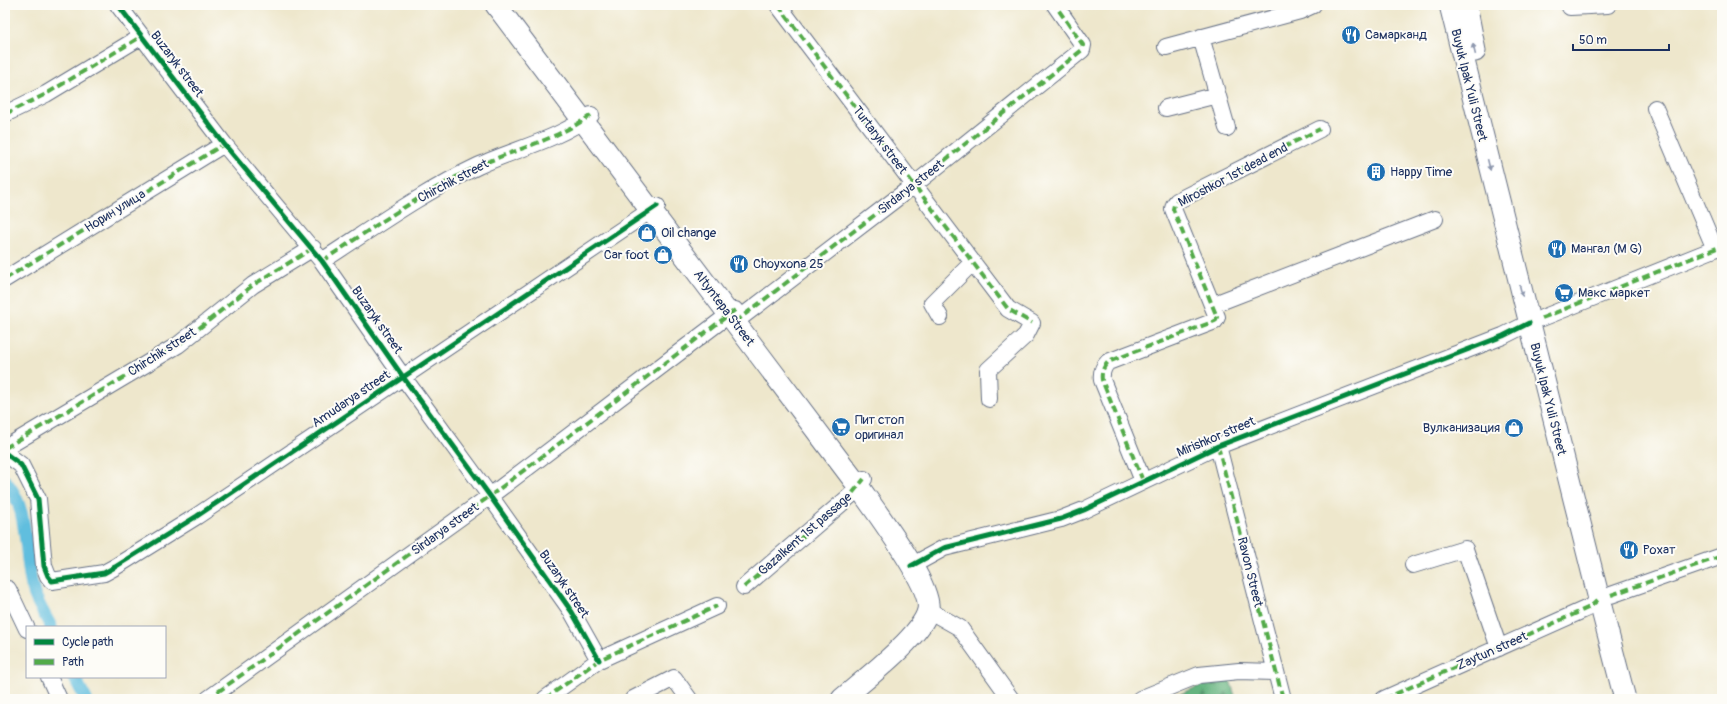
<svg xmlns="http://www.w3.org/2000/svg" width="1727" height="704" font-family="Pangolin,sans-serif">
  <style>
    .forest { fill: url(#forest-firs); stroke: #40726e }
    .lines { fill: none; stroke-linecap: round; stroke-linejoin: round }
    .canal { stroke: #60bede; stroke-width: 13 }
    .minor-casing { stroke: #656f84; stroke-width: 18 }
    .major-casing { stroke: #656f84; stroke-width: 23 }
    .minor { stroke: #fff; stroke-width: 16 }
    .major { stroke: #fff; stroke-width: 21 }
    .quiet { stroke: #52ab49; stroke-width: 4; stroke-dasharray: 8 4; stroke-linecap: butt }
    .cycleway-casing { stroke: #fdfcf7; stroke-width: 8 }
    .cycleway { stroke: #00873e; stroke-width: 5 }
    .oneway { fill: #8d97ae }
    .labels { text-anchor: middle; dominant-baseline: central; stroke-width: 4; stroke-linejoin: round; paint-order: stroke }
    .poi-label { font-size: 13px; fill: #1b2f5e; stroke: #fdfcf7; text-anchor: start }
    .street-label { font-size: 13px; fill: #1b2f5e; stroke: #fdfcf7 }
  </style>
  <defs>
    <pattern id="forest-firs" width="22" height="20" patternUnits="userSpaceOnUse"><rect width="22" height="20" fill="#65b47f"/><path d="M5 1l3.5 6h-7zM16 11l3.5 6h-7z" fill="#52936b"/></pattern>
  </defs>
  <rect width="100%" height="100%" fill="#fdfcf7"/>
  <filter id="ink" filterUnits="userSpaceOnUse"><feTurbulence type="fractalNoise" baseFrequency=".025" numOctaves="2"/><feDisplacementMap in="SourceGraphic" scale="8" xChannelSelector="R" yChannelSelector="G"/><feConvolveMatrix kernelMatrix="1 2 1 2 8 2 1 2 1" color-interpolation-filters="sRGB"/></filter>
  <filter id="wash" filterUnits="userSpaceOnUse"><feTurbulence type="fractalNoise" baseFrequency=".012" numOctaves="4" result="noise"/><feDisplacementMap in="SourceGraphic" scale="16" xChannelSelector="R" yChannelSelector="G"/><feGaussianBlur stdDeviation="0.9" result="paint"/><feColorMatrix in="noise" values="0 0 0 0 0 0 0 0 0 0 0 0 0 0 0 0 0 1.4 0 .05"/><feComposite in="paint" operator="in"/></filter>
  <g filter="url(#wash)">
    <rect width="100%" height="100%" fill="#eee7cc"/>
    <path class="forest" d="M1230,680L1236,699H1168L1207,683Z"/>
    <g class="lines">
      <path class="canal" d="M5,481C30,506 24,559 33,590C37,603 45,615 51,627
        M74,677L86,699"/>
    </g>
  </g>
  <g filter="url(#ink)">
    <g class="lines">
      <g class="minor-casing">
        <path id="minor" d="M118,5L224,144L322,261L403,377L490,496L572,612L599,660
          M778,5L1008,309L1032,323L1026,335L988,370L989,399
          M1570,7L1608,5
          M1201,37L1227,128
          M1166,47L1300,11L1313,5
          M1166,108L1217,95
          M1655,108L1715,249
          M5,114L46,94L142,36
          M322,261C373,228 423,192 478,166C515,149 557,140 591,115
          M5,279L224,144
          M1212,305L1435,219
          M940,317L932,303L973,262
          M1542,318L1722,246
          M735,322L914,185L1082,50L1083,45L1055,5
          M1218,446L1283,699
          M5,448L178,345L253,285L313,248
          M5,453L21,465L38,499L44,566L48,576L52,581L104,573L115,567L197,516L657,206
          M1143,481L1102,380C1101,373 1103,367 1108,362L1215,321L1217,317L1173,209L1174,205L1177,201L1320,129
          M1413,565L1465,549L1499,648
          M911,566L944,548L1061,519L1084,510L1218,446L1503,336L1529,323
          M744,587L850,496L864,479
          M8,589L27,629
          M1611,595L1722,556
          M928,610L960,628L1011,699
          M49,677L59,699
          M208,699L490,496L735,310
          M545,699L599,660L717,606
          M633,699L674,678L689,699
          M1140,699L1199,675L1239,671L1275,672
          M1384,699L1590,607L1599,599"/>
      </g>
      <g class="major-casing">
        <path id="major" d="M496,5L859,487C874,510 933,585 928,610C923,635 863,681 842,699
          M1450,5L1599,599L1625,699
          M1466,5L1475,51"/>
      </g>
      <use href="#minor" class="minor"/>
      <use href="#major" class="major"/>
      <path class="quiet" d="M778,5L1008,309L1032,323
        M5,114L46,94L142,36
        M322,261C373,228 423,192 478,166C515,149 557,140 591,115
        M5,279L224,144
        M1542,318L1722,246
        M735,322L914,185L1082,50L1083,45L1055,5
        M1218,446L1283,699
        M5,448L178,345L253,285L313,248
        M1143,481L1102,380C1101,373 1103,367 1108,362L1215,321L1217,317L1173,209L1174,205L1177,201L1320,129
        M744,587L850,496L864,479
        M1611,595L1722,556
        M208,699L490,496L735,310
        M545,699L599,660L717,606
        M1384,699L1590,607L1599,599"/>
      <g class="cycleway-casing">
        <path id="cycleway" d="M118,5L224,144L322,261L403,377L490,496L572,612L599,660
          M5,453L21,465L38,499L44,566L48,576L52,581L104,573L115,567L197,516L657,206
          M911,566L944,548L1061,519L1084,510L1218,446L1503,336L1529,323"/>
      </g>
      <use href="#cycleway" class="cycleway"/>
    </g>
    <defs><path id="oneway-solid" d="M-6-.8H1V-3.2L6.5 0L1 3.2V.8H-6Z"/></defs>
    <g class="oneway">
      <use href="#oneway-solid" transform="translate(1474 49) rotate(-104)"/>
      <use href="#oneway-solid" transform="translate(1489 165) rotate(76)"/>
      <use href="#oneway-solid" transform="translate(1521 291) rotate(76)"/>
    </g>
  </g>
  <defs>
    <g id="restaurant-disc" transform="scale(1)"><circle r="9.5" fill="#1f6fb2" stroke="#fdfcf7"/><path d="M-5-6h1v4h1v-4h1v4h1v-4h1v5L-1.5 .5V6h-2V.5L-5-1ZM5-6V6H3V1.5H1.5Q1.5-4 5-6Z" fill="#fff"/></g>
    <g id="building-disc" transform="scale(1)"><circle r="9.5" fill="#1f6fb2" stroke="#fdfcf7"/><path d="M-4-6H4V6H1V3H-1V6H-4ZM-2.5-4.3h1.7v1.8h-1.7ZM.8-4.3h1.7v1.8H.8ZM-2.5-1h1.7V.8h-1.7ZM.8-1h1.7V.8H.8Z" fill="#fff"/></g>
    <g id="shop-disc" transform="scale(1)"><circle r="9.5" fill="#1f6fb2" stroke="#fdfcf7"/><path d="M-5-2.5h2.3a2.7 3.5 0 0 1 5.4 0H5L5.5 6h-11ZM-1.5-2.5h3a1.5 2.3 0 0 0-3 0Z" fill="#fff"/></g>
    <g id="supermarket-disc" transform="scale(1)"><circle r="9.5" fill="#1f6fb2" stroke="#fdfcf7"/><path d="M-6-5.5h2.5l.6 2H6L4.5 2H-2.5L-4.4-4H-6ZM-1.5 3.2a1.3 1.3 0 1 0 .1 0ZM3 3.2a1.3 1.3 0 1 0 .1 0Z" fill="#fff"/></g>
  </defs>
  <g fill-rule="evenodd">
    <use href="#restaurant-disc" x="1351" y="35"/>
    <use href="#building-disc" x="1376" y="172"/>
    <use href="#shop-disc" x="647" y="233"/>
    <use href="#restaurant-disc" x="1557" y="249"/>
    <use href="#shop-disc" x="663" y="255"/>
    <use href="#restaurant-disc" x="739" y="264"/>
    <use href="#supermarket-disc" x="1564" y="293"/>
    <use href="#supermarket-disc" x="841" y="427"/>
    <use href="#shop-disc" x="1514" y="428"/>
    <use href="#restaurant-disc" x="1629" y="550"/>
  </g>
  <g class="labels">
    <g class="poi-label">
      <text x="1365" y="35">Самарканд</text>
      <text x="1390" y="172">Happy Time</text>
      <text x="661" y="233">Oil change</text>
      <text x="1571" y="249">Мангал (M G)</text>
      <text x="649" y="255" text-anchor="end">Car foot</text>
      <text x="753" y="264">Choyxona 25</text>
      <text x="1578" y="293">Макс маркет</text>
      <text x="855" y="420">Пит стоп<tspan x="855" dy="15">оригинал</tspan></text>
      <text x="1500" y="428" text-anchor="end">Вулканизация</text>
      <text x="1643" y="550">Рохат</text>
    </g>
    <g class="street-label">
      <text transform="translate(177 64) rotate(53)">Buzaryk street</text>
      <text transform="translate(1469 85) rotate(76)">Buyuk Ipak Yuli Street</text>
      <text transform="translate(880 140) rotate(53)">Turtaryk street</text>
      <text transform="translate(1233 175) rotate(-28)">Miroshkor 1st dead end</text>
      <text transform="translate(453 181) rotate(-28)">Chirchik street</text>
      <text transform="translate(911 187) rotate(-38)">Sirdarya street</text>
      <text transform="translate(115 211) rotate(-32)">Норин улица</text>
      <text transform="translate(724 308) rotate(53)">Altyntepa Street</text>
      <text transform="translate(377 320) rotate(55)">Buzaryk street</text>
      <text transform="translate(162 352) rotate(-33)">Chirchik street</text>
      <text transform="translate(351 399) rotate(-34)">Amudarya street</text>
      <text transform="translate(1548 399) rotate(76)">Buyuk Ipak Yuli Street</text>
      <text transform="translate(1216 437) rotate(-23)">Mirishkor street</text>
      <text transform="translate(445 529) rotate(-36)">Sirdarya street</text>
      <text transform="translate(805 534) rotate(-41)">Gazalkent 1st passage</text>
      <text transform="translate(1250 572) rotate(76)">Ravon Street</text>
      <text transform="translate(564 584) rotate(56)">Buzaryk street</text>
      <text transform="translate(1492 651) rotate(-24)">Zaytun street</text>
    </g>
  </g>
  <rect width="1727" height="704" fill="none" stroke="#fdfcf7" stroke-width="20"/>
  <rect x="26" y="626" width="140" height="52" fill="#fdfcf7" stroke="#a3aaba"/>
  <rect x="34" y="639" width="20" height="6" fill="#00873e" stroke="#a3aaba"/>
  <text x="62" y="646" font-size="12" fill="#1b2f5e">Cycle path</text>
  <rect x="34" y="659" width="20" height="6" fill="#52ab49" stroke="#a3aaba"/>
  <text x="62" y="666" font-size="12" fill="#1b2f5e">Path</text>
  <path d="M1573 44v6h96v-6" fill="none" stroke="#1b2f5e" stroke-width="2"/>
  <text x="1579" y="44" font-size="12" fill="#1b2f5e" stroke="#fdfcf7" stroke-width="3" paint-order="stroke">50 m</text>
</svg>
